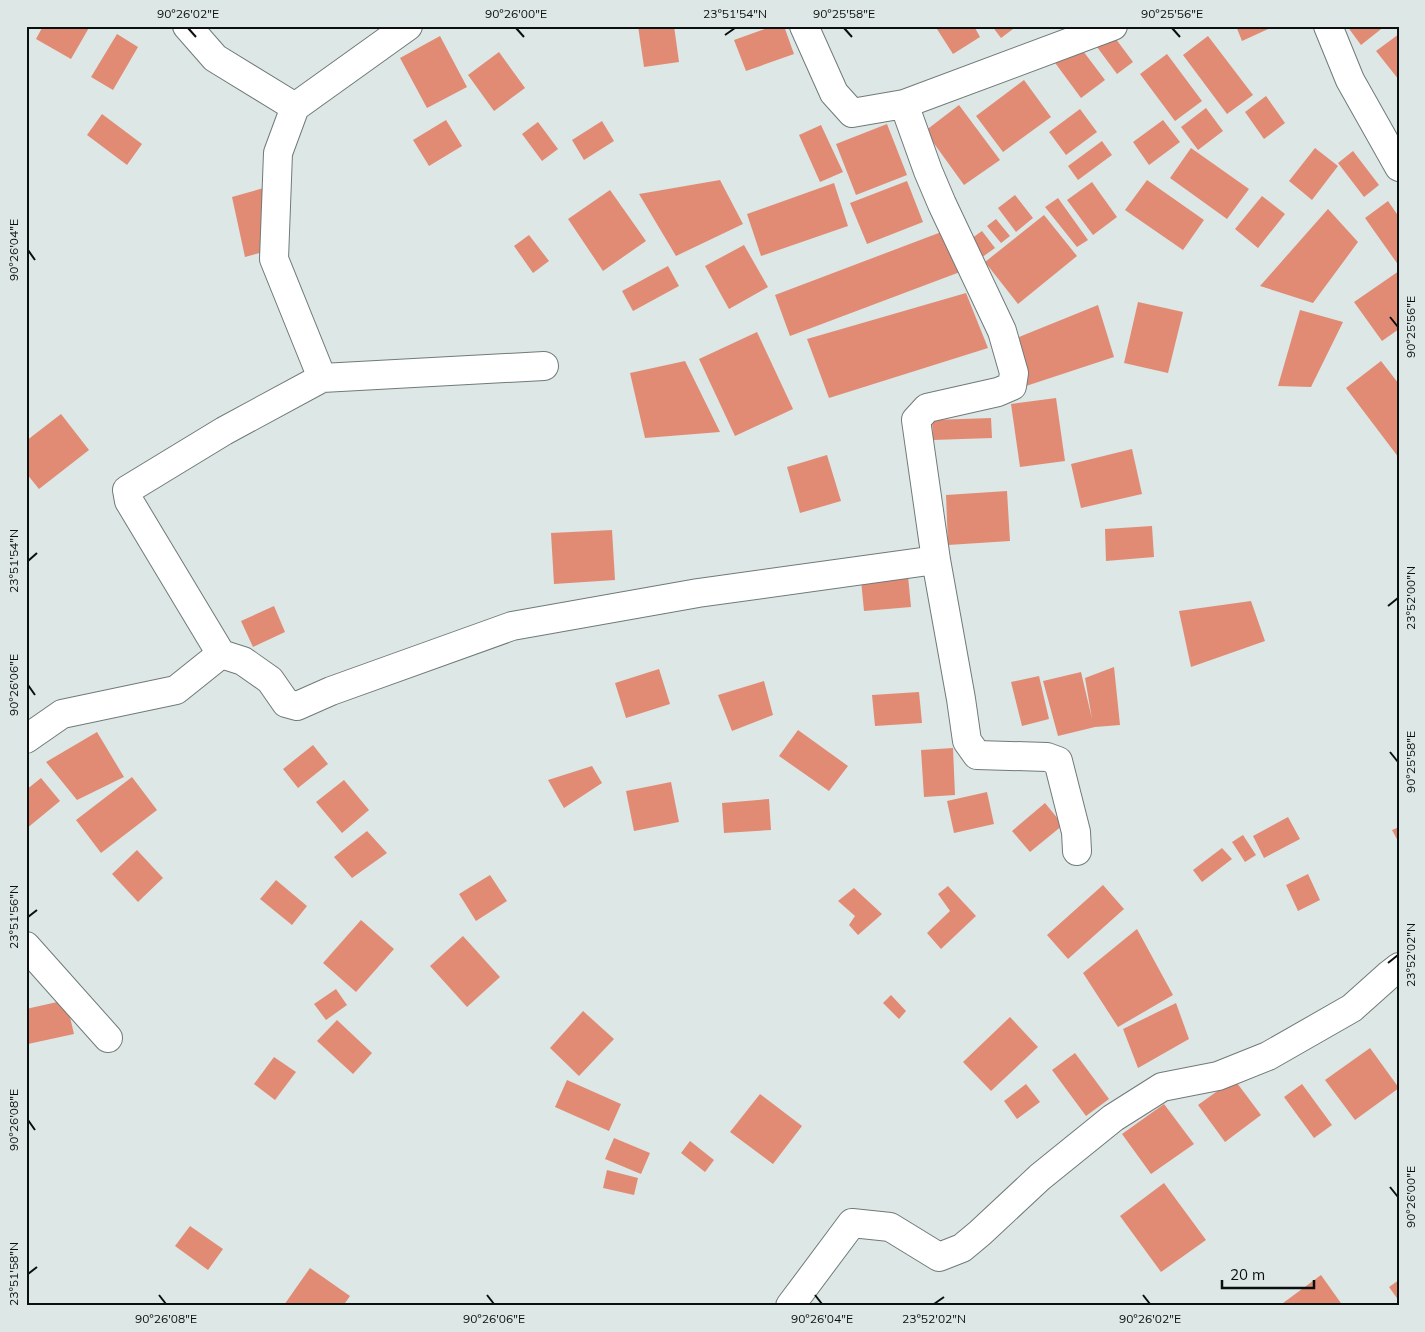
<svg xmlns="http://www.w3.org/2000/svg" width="1425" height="1332" font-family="Mulish,sans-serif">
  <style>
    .building { fill: #e28b74 }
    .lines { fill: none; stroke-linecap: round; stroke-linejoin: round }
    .minor-casing { stroke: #707a79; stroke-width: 30 }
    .minor { stroke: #fff; stroke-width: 28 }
    .ticks { fill: none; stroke: #0c0f0f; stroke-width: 2 }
    .neatline { fill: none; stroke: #0c0f0f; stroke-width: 2 }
    .ticks-label { font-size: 12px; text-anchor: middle; fill: #0c0f0f }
  </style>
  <rect width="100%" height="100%" fill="#dce7e6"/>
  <path class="building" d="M43,26H90L71,59L36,39Z
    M638,26H674L679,62L644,67Z
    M773,26H784L794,54L746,71L734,40Z
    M935,26H974L980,37L953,54Z
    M992,26H1017L1001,38Z
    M1236,26H1275L1242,41Z
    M1347,26H1385L1361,45Z
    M1110,31L1133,62L1117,74L1094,43Z
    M117,34L138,47L113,90L91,77Z
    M1399,34V80L1376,51Z
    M440,36L467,87L427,108L400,58Z
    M1208,36L1253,95L1227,114L1183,55Z
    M1077,43L1105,80L1081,98L1053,60Z
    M499,52L525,88L494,111L468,75Z
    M1167,54L1202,101L1175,121L1140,74Z
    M1024,80L1051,117L1003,152L976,116Z
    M1266,96L1285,123L1264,139L1245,112Z
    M959,105L1000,160L964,185L925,131Z
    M1206,108L1223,131L1198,150L1181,127Z
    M1080,109L1097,132L1066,155L1049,132Z
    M102,114L142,144L127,165L87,135Z
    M446,120L462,146L429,166L413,140Z
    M1163,120L1180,142L1149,165L1133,142Z
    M602,121L614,141L584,160L572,140Z
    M538,122L558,149L542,161L522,134Z
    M887,124L907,175L856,195L836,144Z
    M821,125L843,172L820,182L799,135Z
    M1102,141L1112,155L1078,180L1068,166Z
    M1191,148L1249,189L1227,219L1170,178Z
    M1315,148L1338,166L1312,200L1289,181Z
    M1353,151L1379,185L1364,197L1338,163Z
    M720,180L743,224L676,256L639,194Z
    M1147,180L1204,220L1183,250L1125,210Z
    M907,181L923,222L867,244L850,203Z
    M1092,182L1117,217L1093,235L1067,200Z
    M834,183L848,226L761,256L747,214Z
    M267,187L274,249L245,257L232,197Z
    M610,190L646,241L603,271L568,219Z
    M1015,195L1033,218L1016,232L998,208Z
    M1262,196L1285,214L1258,248L1235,229Z
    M1058,198L1088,240L1077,247L1045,207Z
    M1388,201L1399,217V266L1365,218Z
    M1328,209L1358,242L1313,303L1260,286Z
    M1044,215L1077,256L1018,304L985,262Z
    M996,219L1010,236L1001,243L987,226Z
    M944,231L960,272L790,336L775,295Z
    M982,231L995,248L981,258L968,241Z
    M529,235L549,261L533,273L514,246Z
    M744,245L768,287L729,309L705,266Z
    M668,266L679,286L633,311L622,291Z
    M1399,271V329L1382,341L1354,302Z
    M966,293L988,348L829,398L807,339Z
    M1138,302L1183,312L1168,373L1124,363Z
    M1098,305L1114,357L1026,386L1019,337Z
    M1300,310L1343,322L1311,387L1278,386Z
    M757,332L793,409L735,436L699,359Z
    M685,361L720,432L645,438L630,373Z
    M1381,361L1399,384V458L1346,388Z
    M1056,398L1065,461L1020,467L1011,404Z
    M61,414L89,450L39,489L26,473V441Z
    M991,418L992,438L933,440L932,420Z
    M1132,449L1142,494L1081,508L1071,464Z
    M827,455L841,501L800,513L787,467Z
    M1007,491L1010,541L948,545L946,495Z
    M1152,526L1154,557L1106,561L1105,529Z
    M612,530L615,580L554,584L551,533Z
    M908,576L911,607L864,611L861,580Z
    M1251,601L1265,641L1191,667L1179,611Z
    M274,606L285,632L253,647L241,621Z
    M1114,667L1120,725L1095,727L1058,736L1043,681L1081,672L1092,719L1085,678Z
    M659,669L670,704L626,718L615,683Z
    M1039,676L1049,719L1022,726L1011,682Z
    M764,681L773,715L732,731L718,695Z
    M919,692L922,723L875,726L872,695Z
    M798,730L848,766L829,791L779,756Z
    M97,732L124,777L77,800L46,762Z
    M313,745L328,764L298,788L283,769Z
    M953,748L955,795L924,797L921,750Z
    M592,766L602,783L564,808L548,780Z
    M132,777L157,810L101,853L76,820Z
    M41,778L60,801L26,829V790Z
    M344,780L369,810L342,833L316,802Z
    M671,782L679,822L634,831L626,791Z
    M987,792L994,824L954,833L947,801Z
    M769,799L771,830L724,833L722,803Z
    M1045,803L1063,825L1030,852L1012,831Z
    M1288,817L1300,839L1264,858L1253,836Z
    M1399,827V843L1392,830Z
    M367,831L387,853L352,878L334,857Z
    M1243,835L1256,855L1245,862L1232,842Z
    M1222,848L1232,859L1202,882L1193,870Z
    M137,850L163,878L138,902L112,874Z
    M1308,874L1320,900L1298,911L1286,885Z
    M490,875L507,901L476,921L459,894Z
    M276,880L307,906L292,925L260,899Z
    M1103,885L1124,909L1068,959L1047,935Z
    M948,886L976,916L941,949L927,933L950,911L938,894Z
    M854,888L882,914L858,935L849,925L855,916L838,901Z
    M361,920L394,949L356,992L323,963Z
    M1137,929L1173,995L1118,1027L1083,973Z
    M463,936L500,977L467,1007L430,966Z
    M336,989L347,1005L326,1020L314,1004Z
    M891,995L906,1011L899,1019L883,1003Z
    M66,1000L74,1034L28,1044L26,1035V1009Z
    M1176,1003L1189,1039L1138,1068L1123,1029Z
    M583,1011L614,1039L579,1076L550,1048Z
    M1010,1017L1038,1047L991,1091L963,1062Z
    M337,1020L372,1053L353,1074L317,1041Z
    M1370,1048L1399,1088L1355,1120L1325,1080Z
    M1075,1053L1109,1099L1086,1116L1052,1070Z
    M274,1057L296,1072L275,1100L254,1084Z
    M1234,1079L1261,1115L1225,1142L1198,1105Z
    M567,1080L621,1104L609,1131L555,1107Z
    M1026,1084L1040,1102L1017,1119L1004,1101Z
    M1302,1084L1332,1125L1314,1138L1284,1097Z
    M760,1094L802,1126L773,1164L730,1132Z
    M1164,1104L1194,1144L1151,1174L1122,1134Z
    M614,1138L650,1153L641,1174L605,1159Z
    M690,1141L714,1160L705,1172L681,1153Z
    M607,1170L638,1178L634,1195L603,1188Z
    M1164,1183L1206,1240L1161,1272L1120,1216Z
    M190,1226L223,1249L208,1270L175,1246Z
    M310,1268L350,1296L343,1306H285L284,1305Z
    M1321,1275L1343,1306H1279Z
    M1399,1280V1301L1389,1287Z"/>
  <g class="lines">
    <g class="minor-casing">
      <path id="minor" d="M187,26L215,58L295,107L408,26
        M804,26L834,93L852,113L904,104
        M1328,26L1350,80L1399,167
        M322,378L544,366
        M221,654L243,661L270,680L286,703L297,706L331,691L512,626L698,593L936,560
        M26,739L62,714L176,690L221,654L129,501L127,490L224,431L322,378L274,259L278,153L295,107
        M1077,851L1076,832L1058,761L1047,757L977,755L967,741L961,699L936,560L916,420L927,408L998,392L1012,386L1014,373L1002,331L942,204L928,171L904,104L1113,26
        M26,946L108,1038
        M790,1306L852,1223L890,1227L939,1257L962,1248L980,1233L1040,1177L1113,1118L1162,1087L1218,1076L1268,1056L1352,1008L1390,974L1399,967"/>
    </g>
    <use href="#minor" class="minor"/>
  </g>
  <path class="ticks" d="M188,28L196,37M516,28L524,37M844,28L852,37M1172,28L1180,37M725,35L735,28M28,250L35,260M1390,317L1398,327M28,561L37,553M1388,606L1398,598M28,685L35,695M1390,752L1398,762M28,917L37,910M1388,963L1398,955M28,1120L35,1130M1390,1187L1398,1197M28,1274L37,1267M159,1295L166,1304M487,1295L494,1304M815,1295L822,1304M1143,1295L1150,1304M934,1304L944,1297"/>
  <rect width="1425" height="1332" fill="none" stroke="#dce7e6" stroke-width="55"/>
  <path d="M1222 1280v8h92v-8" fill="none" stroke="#0c0f0f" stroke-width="2.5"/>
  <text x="1230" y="1280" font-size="15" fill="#0c0f0f" stroke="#dce7e6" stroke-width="4" paint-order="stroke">20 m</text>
  <rect x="28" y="28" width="1370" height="1276" class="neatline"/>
  <g class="ticks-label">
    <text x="188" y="18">90°26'02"E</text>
    <text x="516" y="18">90°26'00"E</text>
    <text x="735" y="18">23°51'54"N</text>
    <text x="844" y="18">90°25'58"E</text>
    <text x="1172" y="18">90°25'56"E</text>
    <text transform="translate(14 250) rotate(-90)" y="4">90°26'04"E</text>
    <text transform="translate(1411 327) rotate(-90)" y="4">90°25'56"E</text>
    <text transform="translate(14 561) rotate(-90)" y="4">23°51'54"N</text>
    <text transform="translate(1411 598) rotate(-90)" y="4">23°52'00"N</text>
    <text transform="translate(14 685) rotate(-90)" y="4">90°26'06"E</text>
    <text transform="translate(1411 762) rotate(-90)" y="4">90°25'58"E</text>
    <text transform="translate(14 917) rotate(-90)" y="4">23°51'56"N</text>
    <text transform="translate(1411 955) rotate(-90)" y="4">23°52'02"N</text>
    <text transform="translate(14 1120) rotate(-90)" y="4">90°26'08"E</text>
    <text transform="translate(1411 1197) rotate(-90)" y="4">90°26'00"E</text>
    <text transform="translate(14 1274) rotate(-90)" y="4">23°51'58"N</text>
    <text x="166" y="1323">90°26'08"E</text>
    <text x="494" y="1323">90°26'06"E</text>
    <text x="822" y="1323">90°26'04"E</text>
    <text x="934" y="1323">23°52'02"N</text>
    <text x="1150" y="1323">90°26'02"E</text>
  </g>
</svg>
